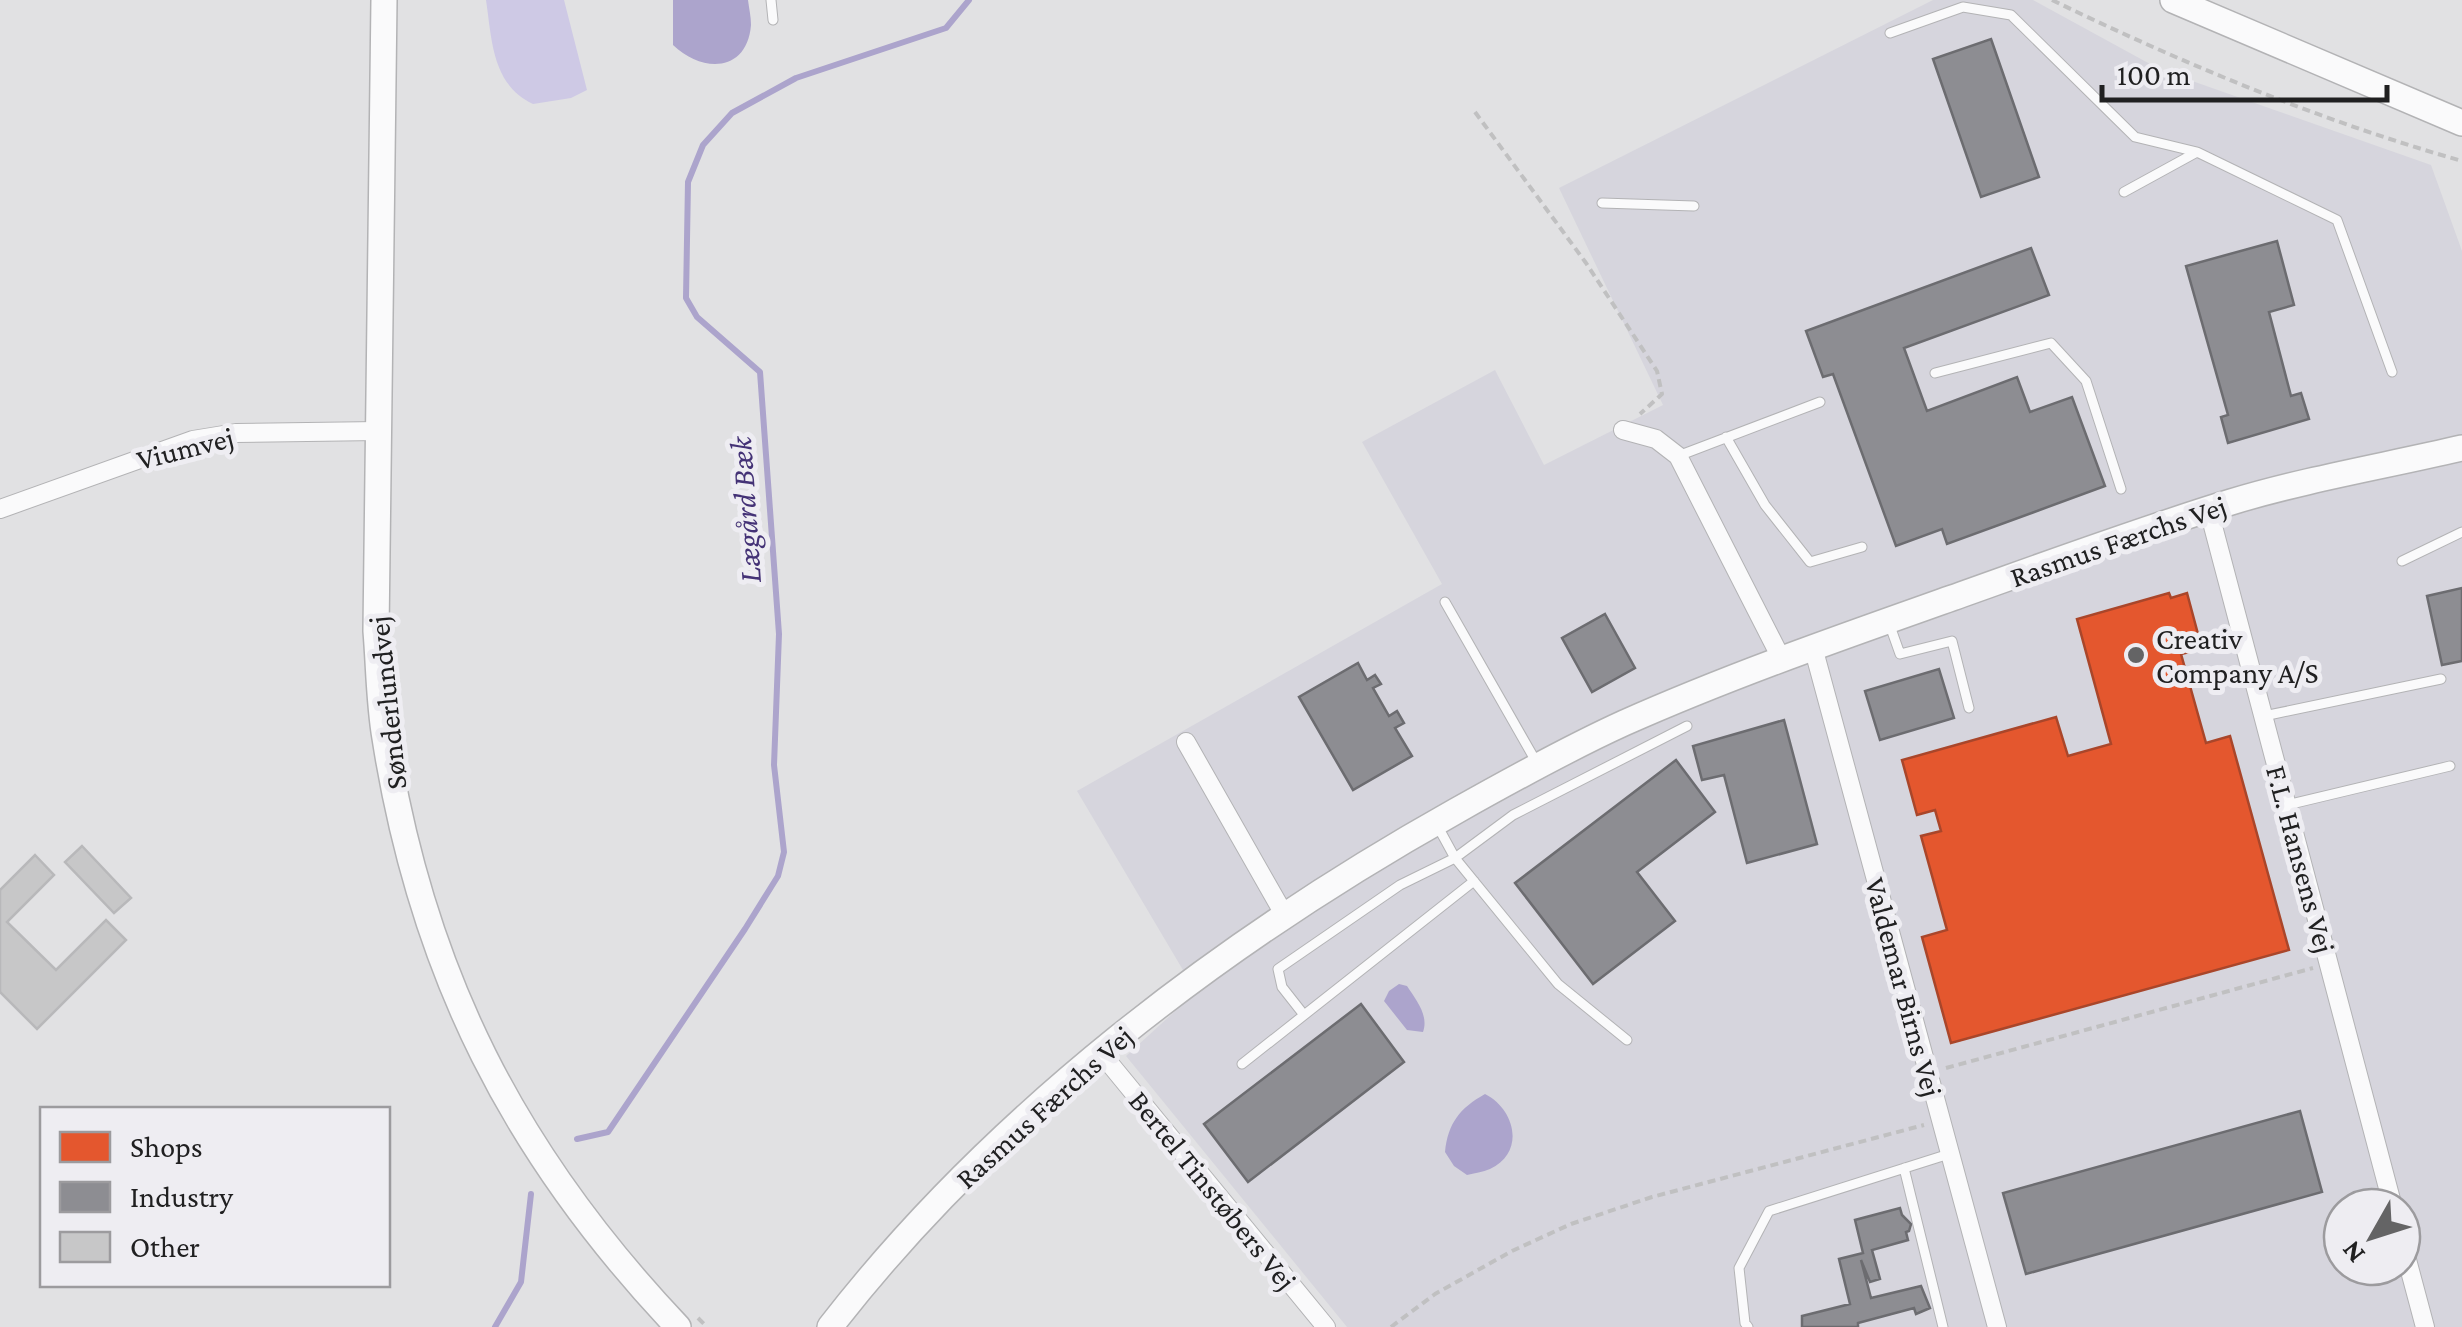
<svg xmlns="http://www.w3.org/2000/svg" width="2462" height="1327" font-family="'Crimson Pro',serif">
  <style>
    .built { fill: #d6d5dd; fill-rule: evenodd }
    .green { fill: #cec9e5 }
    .water { fill: #aca4cc }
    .shops { fill: #e4572e; stroke: #a9462a; stroke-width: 2.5 }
    .industry { fill: #8d8d92; stroke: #6c6c70; stroke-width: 2.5 }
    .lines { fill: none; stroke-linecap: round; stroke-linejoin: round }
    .stream { stroke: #aca4cc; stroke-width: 6 }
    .building { fill: #c7c7c8; stroke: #b8b8ba; stroke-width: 2.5 }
    .lane-casing { stroke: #b3b3b5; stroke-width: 11 }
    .street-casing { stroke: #b3b3b5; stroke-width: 20 }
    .secondary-casing { stroke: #b3b3b5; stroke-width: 28 }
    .path { stroke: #c0c0c1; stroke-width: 4; stroke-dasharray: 8 5; stroke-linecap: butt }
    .lane { stroke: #fafafb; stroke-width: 9 }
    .street { stroke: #fafafb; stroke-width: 18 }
    .secondary { stroke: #fafafb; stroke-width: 25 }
    .poi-dot { fill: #646465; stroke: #eeedf2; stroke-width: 4 }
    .labels { text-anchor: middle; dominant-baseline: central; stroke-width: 10; stroke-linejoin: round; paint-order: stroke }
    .street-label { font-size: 30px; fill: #202021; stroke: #eeedf2 }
    .poi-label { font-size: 30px; fill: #202021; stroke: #eeedf2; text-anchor: start }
    .water-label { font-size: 32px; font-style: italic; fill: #443276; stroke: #eeedf2 }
  </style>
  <rect width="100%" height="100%" fill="#e1e1e3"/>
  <path class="built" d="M1933,0H2033L2161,70L2431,165L2462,251V1327H1347L1126,1056L1196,992L1077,791L1442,584L1362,442L1495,370L1544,465L1663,405L1559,188ZM2342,1207H2402V1267H2342Z"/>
  <path class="green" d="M486,0H564L587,90L571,98L533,104C492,85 492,40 486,0Z"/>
  <path class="water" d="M673,0H748C749,8 751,17 751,25C747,73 702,73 673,45Z
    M1399,984L1407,986C1416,1000 1429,1015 1423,1032L1407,1030L1384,1001L1389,991Z
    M1485,1094C1515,1109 1526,1152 1490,1169C1483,1172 1474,1173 1467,1175L1454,1166L1445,1152C1448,1123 1460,1108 1485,1094Z"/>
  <path class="shops" d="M2169,593L2171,598L2187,593L2202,649L2181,654L2206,743L2230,736L2289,950L1951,1043L1922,937L1947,930L1921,836L1941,831L1935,810L1917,815L1902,760L2056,717L2068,756L2111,744L2077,619Z"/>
  <path class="industry" d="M1991,39L2039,177L1981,197L1933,59Z
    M2277,241L2294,305L2269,312L2291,396L2301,393L2309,419L2228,443L2221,417L2228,415L2186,266Z
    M2031,248L2049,295L1904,348L1927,411L2017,377L2030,412L2072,397L2105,486L1947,544L1942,529L1896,546L1833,374L1823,377L1806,331Z
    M2462,588V661L2442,665L2427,596Z
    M1605,614L1635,668L1592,692L1562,638Z
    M1358,663L1367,680L1375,675L1381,684L1373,688L1389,716L1397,711L1404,723L1395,728L1412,756L1353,790L1299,697Z
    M1939,669L1954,718L1880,740L1865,691Z
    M1784,720L1817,844L1747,863L1724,775L1702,780L1693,746Z
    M1676,760L1715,812L1637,872L1675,921L1593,984L1515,883Z
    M1361,1004L1404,1062L1248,1182L1204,1124Z
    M2300,1111L2322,1192L2026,1274L2003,1193Z
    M1900,1208L1902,1215L1911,1224L1909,1231L1906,1232L1908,1240L1872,1250L1880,1279L1870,1282L1861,1260L1871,1298L1921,1286L1930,1308L1916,1314L1914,1308L1858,1323V1327H1802V1316L1850,1304L1839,1259L1863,1253L1855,1220Z"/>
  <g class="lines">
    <path class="stream" d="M577,1139L608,1132L745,929L778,876L784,852L774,765L779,634L760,372L697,317L686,298L688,182L703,145L732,113L796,78L946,28L969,0
      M495,1327L521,1282L531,1194"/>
  </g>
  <path class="building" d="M82,846L131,898L114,913L65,862Z
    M35,855L54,875L7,922L56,970L106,920L126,940L37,1029L0,992V890Z"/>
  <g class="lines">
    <g class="lane-casing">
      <path id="lane" d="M771,0L773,20
        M1890,33L1963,7L2011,15L2135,137L2197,152
        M2124,192L2197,152L2337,220L2392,372
        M1602,203L1694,206
        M1935,373L2051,343L2086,381L2121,489
        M1726,437L1765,505L1810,562L1862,547
        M1678,456L1820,402
        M2402,561L2462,532
        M1445,602L1538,765
        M1889,623L1900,654L1952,641L1969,708
        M2264,716L2441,679
        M2287,805L2450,766
        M1437,825L1455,858L1558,984L1627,1040
        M1304,1015L1282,987L1278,969L1400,885L1455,858L1513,815L1687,726
        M1242,1064L1474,881
        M1904,1168L1943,1327
        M1748,1327L1745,1323L1739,1268L1769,1211L1949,1154"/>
    </g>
    <g class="street-casing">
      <path id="street" d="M1623,430L1656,439L1678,456L1781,658
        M0,509L193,440L236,433L378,431
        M2209,511L2393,1207
        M1813,647L1997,1327
        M1186,742L1285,916
        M1101,1053L1326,1327
        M2402,1241L2425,1327"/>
    </g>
    <g class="secondary-casing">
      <path id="secondary" d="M384,0L376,631C379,667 379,703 385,738C422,973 514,1154 678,1327
        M2173,0L2462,123
        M830,1327C994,1115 1224,941 1456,811C1511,780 1567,749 1624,723C1732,675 1842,637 1952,598C2045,565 2137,531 2231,502C2307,479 2385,466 2462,448"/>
    </g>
    <path class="path" d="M2052,0C2184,64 2321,121 2462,161
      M1475,112L1586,263L1657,371L1662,394L1640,414
      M1946,1068L2313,968
      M698,1318L707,1327
      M1391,1327L1435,1294L1512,1251L1571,1224L1652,1197L1924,1125"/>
    <use href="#lane" class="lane"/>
    <use href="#street" class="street"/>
    <use href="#secondary" class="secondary"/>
  </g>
  <circle class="poi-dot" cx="2136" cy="655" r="10"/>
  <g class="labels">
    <g class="street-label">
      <text transform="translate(185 448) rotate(-14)">Viumvej</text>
      <text transform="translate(2118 541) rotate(-19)">Rasmus Færchs Vej</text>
      <text transform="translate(387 703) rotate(-96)">Sønderlundvej</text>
      <text transform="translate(2301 859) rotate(75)">F.L. Hansens Vej</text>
      <text transform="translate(1904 987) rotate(75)">Valdemar Birns Vej</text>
      <text transform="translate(1044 1107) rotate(-42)">Rasmus Færchs Vej</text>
      <text transform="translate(1213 1190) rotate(51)">Bertel Tinstøbers Vej</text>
    </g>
    <g class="poi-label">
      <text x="2156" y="638">Creativ<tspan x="2156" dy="34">Company A/S</tspan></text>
    </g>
    <g class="water-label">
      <text transform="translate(745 510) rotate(-94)">Lægård Bæk</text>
    </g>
  </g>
  <rect x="40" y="1107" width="350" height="180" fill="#eeedf2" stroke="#9c9b9e" stroke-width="2.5"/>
  <rect x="60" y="1132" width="50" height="30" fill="#e4572e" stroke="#9c9b9e" stroke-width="2.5"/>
  <text x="130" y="1157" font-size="30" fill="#202021">Shops</text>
  <rect x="60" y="1182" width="50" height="30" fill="#8d8d92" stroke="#9c9b9e" stroke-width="2.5"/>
  <text x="130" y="1207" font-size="30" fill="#202021">Industry</text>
  <rect x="60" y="1232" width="50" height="30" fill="#c7c7c8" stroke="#9c9b9e" stroke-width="2.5"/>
  <text x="130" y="1257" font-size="30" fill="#202021">Other</text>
  <g transform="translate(2372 1237) rotate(231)"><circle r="48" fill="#eeedf2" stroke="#9c9b9e" stroke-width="2.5"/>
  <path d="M0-8L18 38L0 25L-18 38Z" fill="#646465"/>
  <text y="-15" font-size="28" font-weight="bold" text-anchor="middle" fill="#202021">N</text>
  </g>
  <path d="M2102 85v15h285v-15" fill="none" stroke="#202021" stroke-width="5"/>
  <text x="2117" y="85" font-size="30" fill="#202021" stroke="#eeedf2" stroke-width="8" paint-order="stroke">100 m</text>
</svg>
